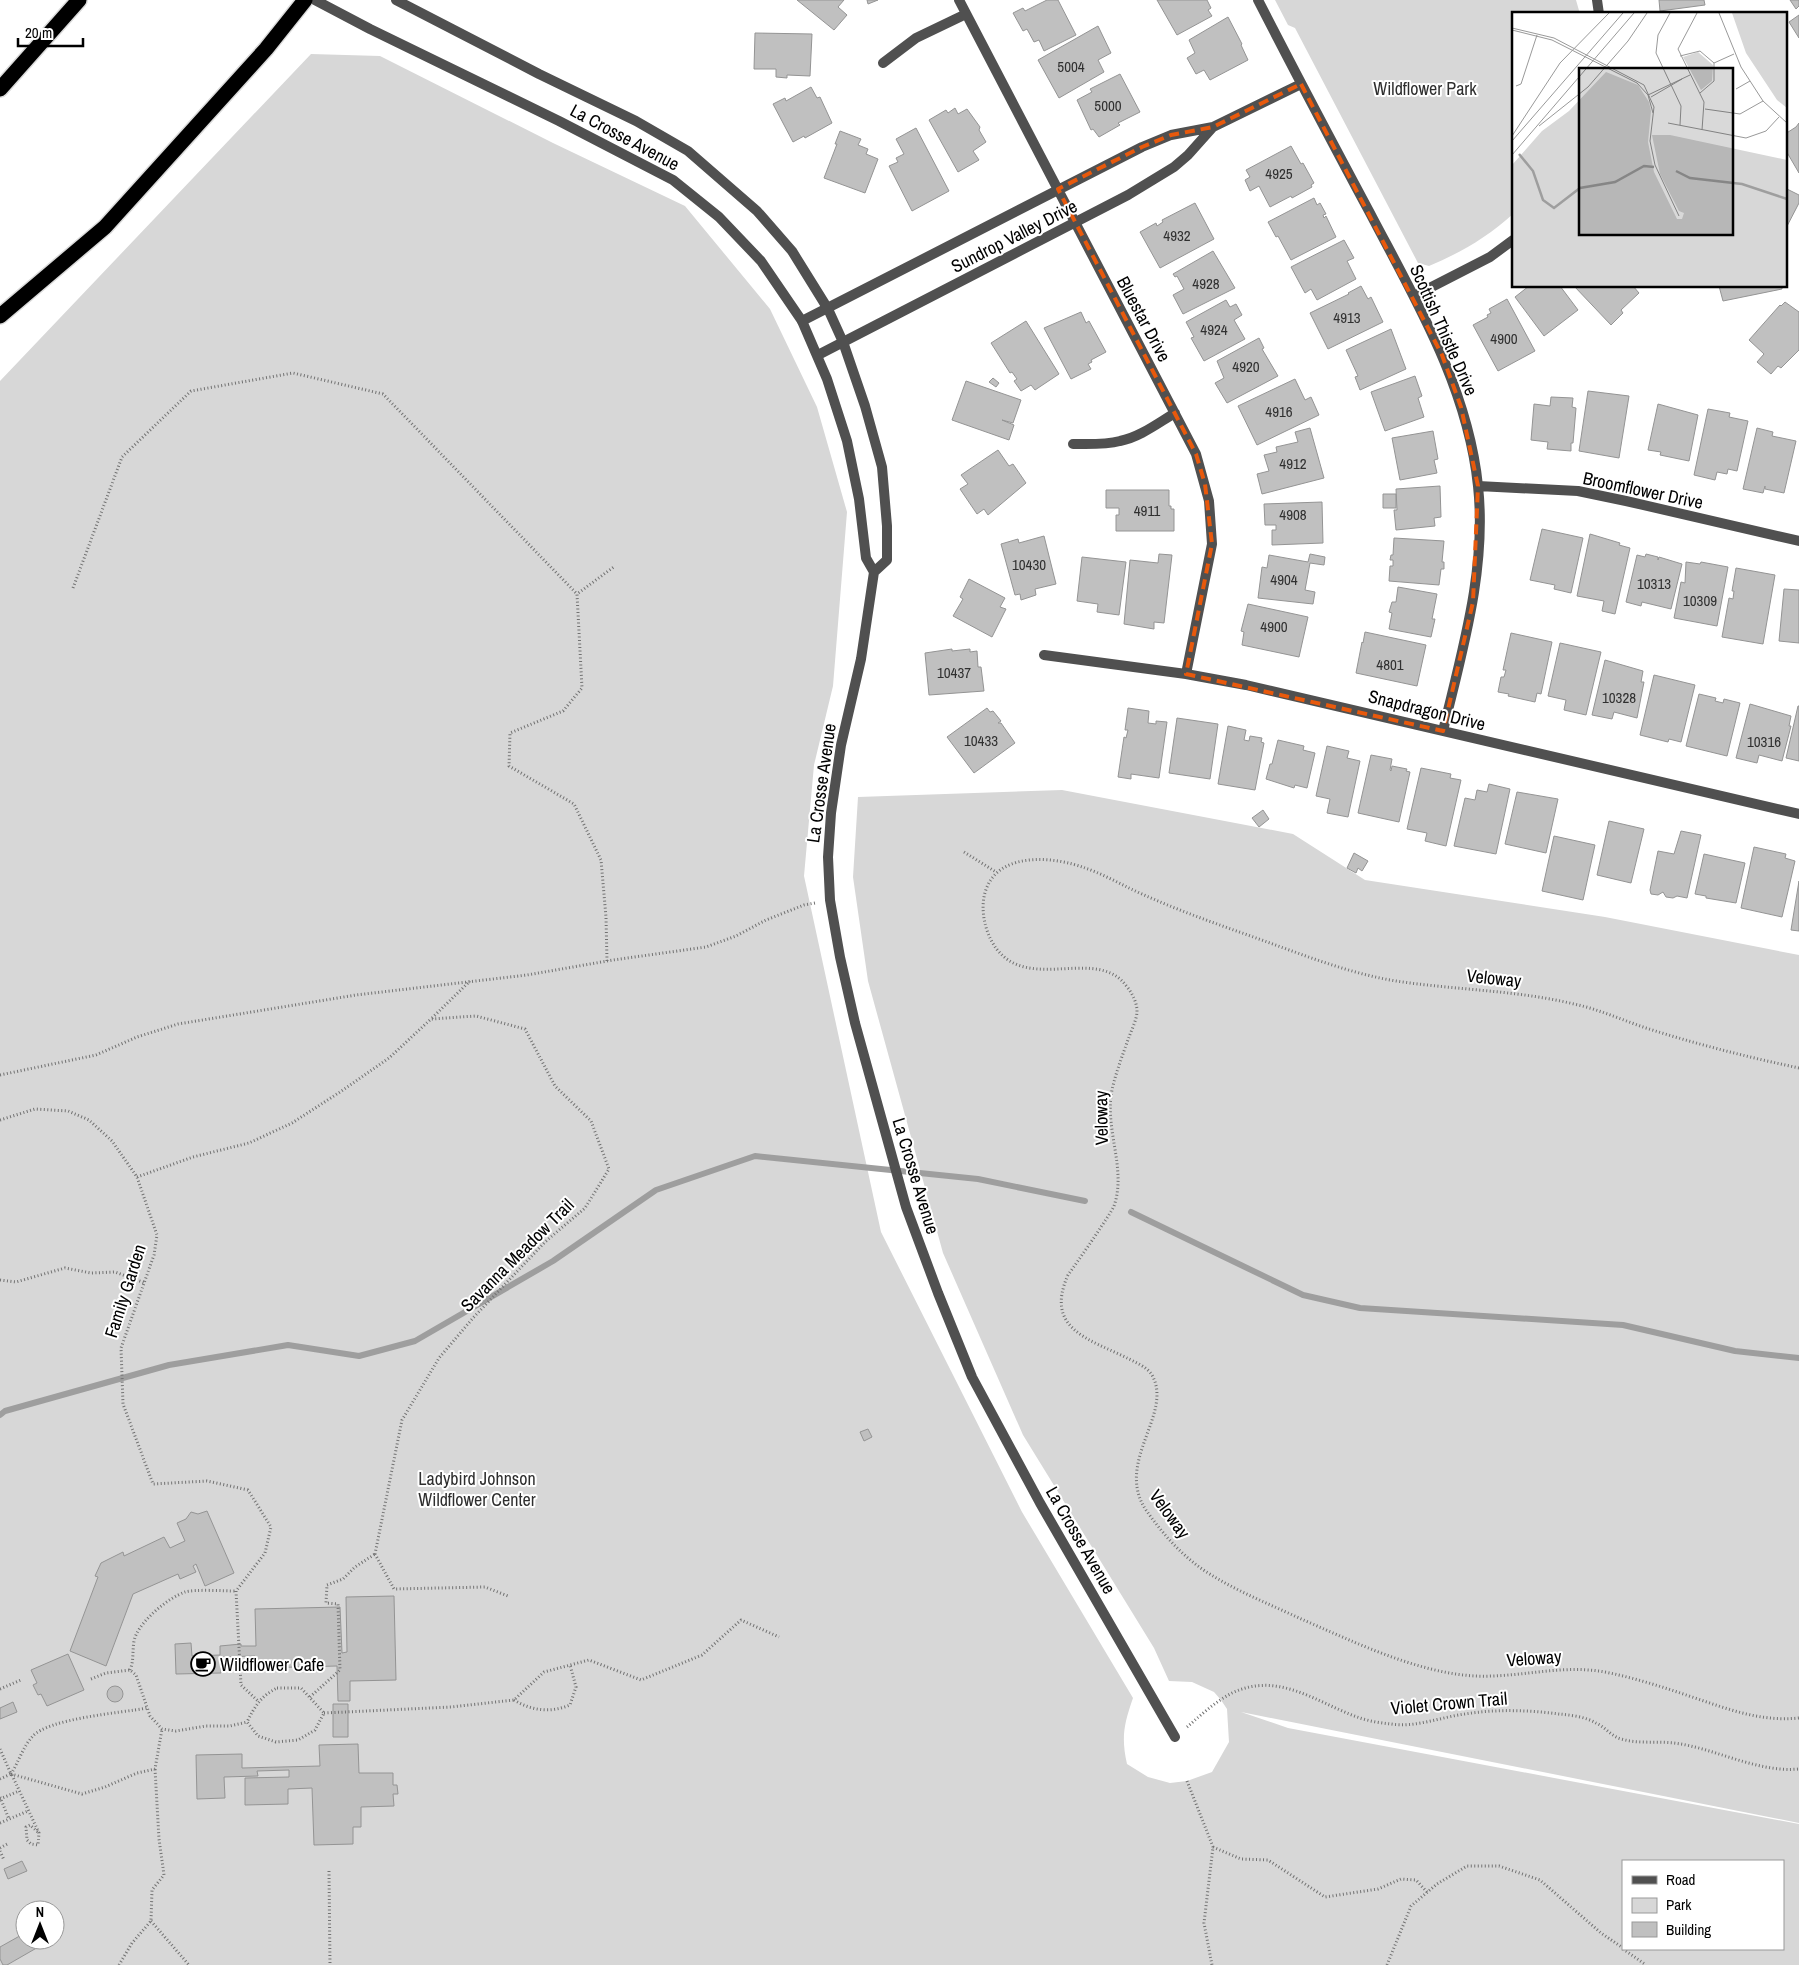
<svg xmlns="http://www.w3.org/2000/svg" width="1799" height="1965" font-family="'Archivo Narrow',sans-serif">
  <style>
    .green { fill: #d7d7d7; fill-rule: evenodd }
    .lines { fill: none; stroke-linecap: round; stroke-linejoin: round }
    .stream { stroke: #9e9e9e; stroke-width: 6 }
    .building { fill: #c0c0c0; stroke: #949494 }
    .motorway-casing { stroke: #dbdbdb; stroke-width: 18 }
    .path { stroke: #727272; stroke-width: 3; stroke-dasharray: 1 2.5; stroke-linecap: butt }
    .minor { stroke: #505050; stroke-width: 10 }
    .tertiary { stroke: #505050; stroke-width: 10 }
    .motorway { stroke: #000; stroke-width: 15 }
    .marked { fill: none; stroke: #e8590c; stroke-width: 4; stroke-dasharray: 10 6; stroke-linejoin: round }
    .labels { text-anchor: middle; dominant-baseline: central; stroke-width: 4; stroke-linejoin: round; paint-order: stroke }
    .number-label { font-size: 15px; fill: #303030 }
    .park-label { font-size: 18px; fill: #2e2e2e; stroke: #fff }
    .street-label { font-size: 18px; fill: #000; stroke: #fff }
    .poi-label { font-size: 18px; fill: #000; stroke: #fff; text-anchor: start }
    .inset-river { fill: none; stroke: #9e9e9e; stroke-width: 2.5 }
    .inset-road { fill: none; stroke: #999; stroke-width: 1 }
    .view { fill: #000; fill-opacity: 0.15; stroke: #000; stroke-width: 2.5 }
    .inset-edge { fill: none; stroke: #000; stroke-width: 2.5 }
  </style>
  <rect width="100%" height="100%" fill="#fff"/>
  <path class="green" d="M1275,0H1576L1580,14H1513V214C1488,237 1460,253 1429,266L1418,263L1295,28L1288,25Z
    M311,54L380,56L553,143L685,206L770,309L817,407L847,512L833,686L814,765L804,876L881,1232L1022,1512L1133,1698C1124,1724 1121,1737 1127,1764L1148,1777L1170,1783L1187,1781L1212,1772L1229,1742L1227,1709L1221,1700L1214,1692L1192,1682L1169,1681L1154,1648L1023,1435L943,1253L868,981L853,877L858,797L1062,790L1293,834L1365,880L1605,917L1799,955V1823L1241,1712L1288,1728L1799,1824V1965H0V381ZM1623,1861H1783V1949H1623ZM25,1910H55V1940H25Z"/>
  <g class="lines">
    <path class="stream" d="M1131,1212L1303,1295L1360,1308L1623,1325L1735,1351L1799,1358
      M0,1415L5,1411L169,1365L288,1345L359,1356L415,1341L553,1261L656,1190L755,1156L978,1179L1085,1201"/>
  </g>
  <path class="building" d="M797,0H844L838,7L847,15L834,30Z
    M867,0H878L868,4Z
    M1047,0H1058L1076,35L1044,51L1039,40L1034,42L1027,29L1023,31L1013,13L1023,8L1025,11Z
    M1157,0H1207L1211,8L1208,10L1212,16L1177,35Z
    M1659,0H1704L1705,5L1660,11Z
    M1790,0H1799V6L1796,9Z
    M1799,15V38L1789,22Z
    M1228,17L1242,44L1241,45L1248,60L1210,80L1204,70L1196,74L1187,58L1195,53L1189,40Z
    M1098,26L1111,53L1098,60L1104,72L1059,98L1038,60Z
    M755,33L812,34L810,76L787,75V78L776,77V69H754Z
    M1120,74L1140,112L1118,123L1120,125L1099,137L1093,129L1091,130L1077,100L1092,92L1090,89Z
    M811,87L817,98L820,97L832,123L805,138L804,136L793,142L773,104L785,98L786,101Z
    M955,108L958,114L967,109L980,127L979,130L986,142L973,151L979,160L958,172L929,120L946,110L948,113Z
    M1799,123V173L1785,149V134L1796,127Z
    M916,128L949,191L912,211L889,166L898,162L896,158L904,154L896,139Z
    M840,131L861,139L858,145L868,149L866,154L878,159L865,193L824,178L837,144H835Z
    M1291,146L1301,164L1303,163L1314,183L1311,185L1312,187L1292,198L1291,196L1270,207L1259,186L1250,191L1245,180L1250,177L1246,170Z
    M1785,188L1799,195V203L1785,230Z
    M1314,198L1317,205L1320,203L1326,214L1323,215L1324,218L1326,216L1336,237L1291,260L1278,236L1276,237L1268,222Z
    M1195,203L1214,239L1160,268L1140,232L1156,223L1157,226L1163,222L1162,220Z
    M1344,240L1354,258L1347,261L1356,279L1317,300L1311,289L1305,293L1291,267Z
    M1213,251L1235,288L1183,314L1173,295L1184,289L1177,276L1175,277L1173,274Z
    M1361,286L1368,299L1371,297L1383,322L1328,349L1310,313L1349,294L1348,293Z
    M1529,286H1560L1578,310L1544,336L1515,297Z
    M1574,286H1633L1639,293L1621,310L1623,313L1611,325Z
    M1719,286H1782V289L1723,301Z
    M1507,299L1535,351L1498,371L1473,325L1488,317L1487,315L1491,313L1489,309Z
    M1226,300L1230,307L1236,304L1242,315L1234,320L1245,339L1204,361L1191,338L1194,337L1186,322Z
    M1785,302L1799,312V350L1781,368L1778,366L1771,374L1757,362L1764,354L1749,340L1780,305L1781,306Z
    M1081,312L1086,323L1089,321L1106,352L1091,360L1092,362L1088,364L1091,369L1071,379L1044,328Z
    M1026,321L1059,374L1035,390L1031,385L1021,391L1014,381L1017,379L1012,372L1010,373L991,343Z
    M1391,329L1406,369L1360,390L1355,377L1358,376L1346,350Z
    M1259,338L1264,348L1262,349L1278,376L1227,403L1215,383L1224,378L1217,361Z
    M1415,376L1422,396L1418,398L1424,417L1385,431L1371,392Z
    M993,378L999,383L996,387L989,382Z
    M1295,379L1305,400L1311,397L1319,415L1257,445L1238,406Z
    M966,381L1021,400L1013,423L1002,420L1014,425L1009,440L952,420Z
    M1588,391L1629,396L1619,458L1579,451Z
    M1551,397L1573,398L1572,407L1576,408L1573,443H1571V451L1547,449L1548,442L1531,440L1534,404L1550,406Z
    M1658,404L1698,415L1689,461L1660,455L1661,452L1648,450Z
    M1708,409L1730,413L1729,417L1748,421L1737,471L1728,469L1727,474L1717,472L1715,480L1694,475Z
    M1310,428L1324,478L1262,494L1257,474L1269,471L1264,455L1277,452L1276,447L1298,442L1295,432Z
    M1757,428L1773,432L1772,436L1796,441L1784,493L1765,489V486L1763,493L1743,489Z
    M1433,431L1438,459L1434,460L1437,473L1400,480L1392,438Z
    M998,450L1009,466L1013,464L1026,483L988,515L984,509L977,514L960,489L968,484L961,475Z
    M1440,486L1441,517L1434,518L1435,526L1396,530L1394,510H1397L1396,489Z
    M1106,490H1169V506H1171V509H1174V531H1116V515H1119V508H1106Z
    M1383,494H1396V508H1383Z
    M1322,502L1323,543L1272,545V530H1276V525H1265L1264,504Z
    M1542,529L1583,538L1571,593L1554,589L1555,585L1530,580Z
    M1590,534L1620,543L1619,545L1630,548L1615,614L1602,611L1604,601L1577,596Z
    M1044,536L1056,584L1035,589L1036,595L1021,600L1020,594L1015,595L1001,544L1018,539L1019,543Z
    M1394,538L1444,541L1442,562H1444V569H1441L1439,585L1389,581L1390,566H1393V560H1390L1391,555H1393Z
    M1159,554L1172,555L1164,623L1154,622V629L1124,624L1130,560L1158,563Z
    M1310,554L1325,557L1324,565L1310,563L1305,590L1315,592L1313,604L1258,598L1262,567L1267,568L1269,555L1308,562Z
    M1646,554L1658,557V560L1659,557L1682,564L1671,609L1642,602L1641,606L1626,602L1637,555L1645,557Z
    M1082,557L1126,562L1119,615L1097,612L1098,604L1077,601Z
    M1686,562L1700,564L1701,562L1728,567L1717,626L1674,618L1681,582L1685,583Z
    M1736,568L1775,575L1763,644L1722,637L1729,598L1733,599L1734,591H1732Z
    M969,579L1005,598L1000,607L1006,609L992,637L953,616L963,599L960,597Z
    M1398,587L1437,594L1432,619H1435L1431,637L1389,629L1392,613L1389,612L1392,602H1396Z
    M1784,589L1799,590V643L1779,641Z
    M1248,604L1308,617L1299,657L1242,645L1244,632L1241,631Z
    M1365,632L1426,645L1417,686L1356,673L1362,642L1363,643Z
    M1511,633L1552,642L1541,694L1537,693L1535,702L1508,696L1509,694L1498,692L1501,677H1504L1506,670H1503Z
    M1560,643L1601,652L1586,715L1564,710L1566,700L1548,696Z
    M952,649V651L970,649V652L977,651L978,667H981L984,691L929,695L925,653Z
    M1605,660L1643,671L1641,682H1644L1637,718L1614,712L1612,719L1592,715Z
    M1654,675L1695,685L1681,742L1669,739L1668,742L1640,735Z
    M1699,694L1716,698L1715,701L1723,703L1724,699L1740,703L1727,756L1686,746Z
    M1750,704L1791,716L1789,726H1791L1782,761L1759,755L1757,763L1736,758Z
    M1798,706H1799V761L1786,758Z
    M987,708L990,712L993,711L1001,721L998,723H1001L1015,743L974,773L947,737Z
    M1128,708L1149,711L1148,723L1156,724V721L1167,722L1159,778L1131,774V779L1118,777L1124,737L1126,738L1128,730H1125Z
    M1177,718L1218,724L1210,779L1169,773Z
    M1228,726L1246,730L1244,740L1249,741L1250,736L1262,738L1261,742L1264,743L1255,790L1218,784Z
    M1278,740L1304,746L1303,750L1315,753L1307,788L1295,785L1294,788L1266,779L1270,764H1272Z
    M1327,746L1349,751L1347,758L1360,761L1348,817L1327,813L1330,799L1316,796Z
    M1371,755L1392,759L1390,770L1391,771L1392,766L1407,769L1406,771L1410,772L1399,822L1358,813Z
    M1421,768L1451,774L1450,778L1461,780L1446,846L1425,841L1427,833L1407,829Z
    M1489,784L1510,789L1496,854L1454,846L1465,798L1475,800L1477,790L1487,792Z
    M1517,792L1558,799L1546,853L1505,844Z
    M1263,810L1269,819L1259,827L1252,818Z
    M1609,821L1644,829L1631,883L1597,875Z
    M1681,831L1701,835L1687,898L1677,896L1673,898L1666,897L1663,892L1658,895L1651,894L1650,890L1658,851L1674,854Z
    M1554,836L1595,845L1583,900L1542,891Z
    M1754,847L1786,854L1785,858L1795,861L1782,917L1741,908Z
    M1354,853L1368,861L1362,871L1358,868L1356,873L1347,868Z
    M1704,854L1745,863L1736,903L1706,898V896L1695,894Z
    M1799,881V931L1791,930Z
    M868,1429L872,1437L864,1441L860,1432Z
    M207,1511L234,1573L205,1586L196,1564L193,1566L196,1572L180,1579L178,1574L133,1594L106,1666L70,1651L98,1577L95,1576L101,1563L123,1552L124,1556L164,1537L170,1548L185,1541L177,1523L186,1519L191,1512L198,1514Z
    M394,1596L396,1680L350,1681V1701H338L337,1666L258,1668L255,1656L220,1657L221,1673L176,1674L175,1644L191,1643L192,1656L220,1655V1646L241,1644V1646H256L255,1609L340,1607L342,1653L347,1652L346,1597Z
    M68,1654L84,1690L47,1706L41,1694L38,1695L33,1685L37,1683L31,1670Z
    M107 1694a8 8 0 1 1 16 0a8 8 0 1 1-16 0Z
    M13,1702L17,1712L0,1719V1708Z
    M333,1704H348V1737H333Z
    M358,1744L359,1773H393V1785H397L398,1794H393L394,1806L361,1807V1827H353V1844L314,1845L312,1788L288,1789V1804L245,1805V1778L289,1777V1770L257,1771L258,1776L224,1777L225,1798L197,1799L196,1755L242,1754V1768L320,1766L319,1745Z
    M22,1861L27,1871L8,1879L4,1869Z
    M25,1933V1940H46L47,1942L7,1965H3L0,1959V1947Z"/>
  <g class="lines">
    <g class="motorway-casing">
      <path id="motorway" d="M0,89L79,0
        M0,316L105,227L266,49L305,0"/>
    </g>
    <path class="path" d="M73,588L122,457L191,391L293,373L383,394L577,594
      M964,852L996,872
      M607,961L606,917L601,860L574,804L509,766L510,733L563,711L582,688L577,594L615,566
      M432,1018L470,981
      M1799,1068C1747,1057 1696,1044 1646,1028C1622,1020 1598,1009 1574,1004C1516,990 1455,990 1396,981C1353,974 1311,958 1270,943C1223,926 1175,910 1129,888C1115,881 1100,873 1085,868C1056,857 1002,851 987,887C980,903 983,924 991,940C1020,996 1089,948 1122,981C1129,988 1137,1000 1137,1011C1137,1019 1132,1029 1129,1037C1123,1054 1116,1072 1112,1090C1104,1128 1127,1169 1114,1206C1111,1212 1107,1218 1103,1224C1092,1241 1080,1258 1068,1275C1044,1329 1089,1339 1127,1358C1135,1362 1147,1367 1152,1375C1174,1414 1114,1462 1146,1510C1162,1533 1181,1555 1205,1571C1234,1590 1267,1603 1299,1618C1352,1641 1417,1673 1475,1676C1519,1678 1561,1664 1605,1672C1635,1678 1663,1687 1692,1697C1728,1709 1760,1722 1799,1718
      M0,1075L96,1055L137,1037L178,1024L356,995L527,975L613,960L706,947L736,936L766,920L804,905L815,903
      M0,1120L35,1109L68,1111L89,1120L112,1141L137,1177L157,1235L154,1255L121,1348L123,1404L153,1484L207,1481L248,1490L271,1527L265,1553L236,1591
      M137,1177L193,1157L249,1143L292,1123L340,1092L389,1058L431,1019L476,1016L525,1029L555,1086L591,1121L609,1169L585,1208L545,1242L473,1318L439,1358L402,1420L375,1554
      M0,1280L16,1282L65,1268L91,1273L115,1272L145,1283
      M375,1554L394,1589L485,1587L508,1596
      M236,1591L241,1685L259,1702
      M130,1670C135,1659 131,1646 136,1635C143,1619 168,1598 185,1592C195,1589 224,1591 236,1591
      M91,1679L106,1673L130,1670L136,1675L150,1716L162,1729L176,1731L206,1726H230L247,1722
      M277,1688H301L324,1713L315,1730L298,1740L276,1742L258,1736L247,1722C255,1706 261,1696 277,1688Z
      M0,1689L21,1680
      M310,1697L340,1670L338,1604L326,1603L327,1585L343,1579L355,1567L375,1554
      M514,1700C532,1711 551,1713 570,1705L576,1687L570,1665
      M324,1713L451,1707L514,1700L544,1672L589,1660L641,1680L702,1655L741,1620L779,1637
      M1187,1727C1201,1715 1216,1701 1232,1693C1278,1671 1316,1702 1357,1717C1368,1721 1380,1723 1391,1724C1415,1728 1441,1717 1465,1714C1496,1709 1528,1710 1559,1714C1571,1715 1586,1717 1596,1723C1605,1727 1611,1736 1621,1739C1638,1744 1656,1741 1674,1743C1715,1748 1757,1773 1799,1769
      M0,1749L11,1774L0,1779
      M11,1774L82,1794L105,1787L137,1773L155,1769L162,1729
      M11,1774C18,1763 23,1747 32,1737C48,1718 121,1713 147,1708
      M12,1775L39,1833L38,1845L31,1844L27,1840L26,1827L30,1825L39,1833
      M1187,1781L1213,1847L1204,1923L1212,1965
      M0,1797L9,1819
      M0,1799L19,1791
      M0,1823L28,1811
      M1213,1847L1241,1859L1268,1860L1325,1897L1378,1889L1401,1879L1416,1880L1427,1892
      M0,1848L9,1843
      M0,1851L4,1860
      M329,1871L330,1965
      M151,1921L189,1965
      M1623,1949L1646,1965
      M119,1965L132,1943L151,1921L152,1890L164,1875L159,1839L155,1769
      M1387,1965L1411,1906L1437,1884L1467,1866H1499L1540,1880L1601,1933L1623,1948"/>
    <path class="minor" d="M959,0L1196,454L1209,501L1212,544L1186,674
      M1258,0C1295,72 1332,142 1370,213C1415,299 1468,387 1478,486C1487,569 1462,651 1443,731
      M1597,0L1599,14
      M883,63L916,38L966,14
      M1414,296L1490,257L1513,240
      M802,321L1142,147L1171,135L1213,127L1301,84
      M818,355L1128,195L1174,167L1188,155L1213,127
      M1073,444C1089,444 1105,445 1120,441C1140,437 1158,423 1175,413
      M1478,486L1578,491L1626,501L1799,541
      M1044,655L1186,674L1246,685L1799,814"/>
    <path class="tertiary" d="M315,0L370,29L559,121L673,180L719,217L761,261L802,321L827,379L847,441L859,499L866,558L874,572L861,659L841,745L831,813L828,857L830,900L840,957L855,1023L906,1207L938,1293L972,1377L1040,1503L1175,1737
      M396,0L539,74L636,121L688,151L757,211L792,251L828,309L843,342L865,406L882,467L887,526V560L874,572"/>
    <use href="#motorway" class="motorway"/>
  </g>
  <path class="marked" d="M1301,84L1442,355L1461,407L1478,486L1473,602L1443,731L1186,674L1212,544L1205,484L1196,454L1058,189L1142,147L1171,135L1213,127Z"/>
  <defs>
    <g id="cafe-ring" transform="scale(1.25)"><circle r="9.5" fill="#fff" stroke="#000" stroke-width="1.5"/><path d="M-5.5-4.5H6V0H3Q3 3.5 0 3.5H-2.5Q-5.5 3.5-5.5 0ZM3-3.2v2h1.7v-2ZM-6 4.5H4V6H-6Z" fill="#000"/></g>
  </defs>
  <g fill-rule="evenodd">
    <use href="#cafe-ring" x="203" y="1664"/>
  </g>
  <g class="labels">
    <g class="number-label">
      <text x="1071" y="66">5004</text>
      <text x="1108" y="105">5000</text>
      <text x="1279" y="173">4925</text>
      <text x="1177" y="235">4932</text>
      <text x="1206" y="283">4928</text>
      <text x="1347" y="317">4913</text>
      <text x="1214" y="329">4924</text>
      <text x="1504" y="338">4900</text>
      <text x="1246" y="366">4920</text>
      <text x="1279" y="411">4916</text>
      <text x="1293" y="463">4912</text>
      <text x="1147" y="510">4911</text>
      <text x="1293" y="514">4908</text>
      <text x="1029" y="564">10430</text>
      <text x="1284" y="579">4904</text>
      <text x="1654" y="583">10313</text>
      <text x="1700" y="600">10309</text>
      <text x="1274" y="626">4900</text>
      <text x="1390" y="664">4801</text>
      <text x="954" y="672">10437</text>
      <text x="1619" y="697">10328</text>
      <text x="981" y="740">10433</text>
      <text x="1764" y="741">10316</text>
    </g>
    <g class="park-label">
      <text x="1425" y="88">Wildflower Park</text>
      <text x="477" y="1478">Ladybird Johnson<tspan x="477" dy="21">Wildflower Center</tspan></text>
    </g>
    <g class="street-label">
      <text transform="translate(625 137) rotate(28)">La Crosse Avenue</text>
      <text transform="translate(1014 236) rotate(-27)">Sundrop Valley Drive</text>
      <text transform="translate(1144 319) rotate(62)">Bluestar Drive</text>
      <text transform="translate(1444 330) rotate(66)">Scottish Thistle Drive</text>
      <text transform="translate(1643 490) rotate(12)">Broomflower Drive</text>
      <text transform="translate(1427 710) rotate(14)">Snapdragon Drive</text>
      <text transform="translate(821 783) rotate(-82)">La Crosse Avenue</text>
      <text transform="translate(1494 978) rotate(6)">Veloway</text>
      <text transform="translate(1101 1118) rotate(-91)">Veloway</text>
      <text transform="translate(916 1176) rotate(73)">La Crosse Avenue</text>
      <text transform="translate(517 1255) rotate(-45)">Savanna Meadow Trail</text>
      <text transform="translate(125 1291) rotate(-72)">Family Garden</text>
      <text transform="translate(1170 1514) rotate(54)">Veloway</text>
      <text transform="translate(1081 1540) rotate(60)">La Crosse Avenue</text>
      <text transform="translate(1534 1658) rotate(-4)">Veloway</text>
      <text transform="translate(1449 1703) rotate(-5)">Violet Crown Trail</text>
    </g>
    <g class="poi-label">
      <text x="220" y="1664">Wildflower Cafe</text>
    </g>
  </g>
  <g transform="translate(1512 12)">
    <rect width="275" height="275" fill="#fff"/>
    <path d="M220,1H275V96L265,88L234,41ZM186,40L201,53L200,69L189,78L171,45ZM94,60L126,73L137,90L139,99L136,130L142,160L165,207H170L172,201L167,199L148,162L140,123H158L275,148V274H0V153L30,119L57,99Z" fill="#d7d7d7"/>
    <path class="inset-river" d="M7,142L21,159L31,188L42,196L68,176L103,170L132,154L142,155M164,159L178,166L230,172L275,187"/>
    <path class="inset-road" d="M158,1L146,23L144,41L169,94L168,113M185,1L166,37L192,90L190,118M207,1L229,55L251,89L275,111M0,16L42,26L132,73L142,95L138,129L143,153L167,204M0,18L40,28L125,71L136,83L141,101M168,44L188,39L202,51V69L188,81M202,51L222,42M4,74L9,72L25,23M224,77L238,69M136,83L178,63M139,85L170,67M193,97L228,102L251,89M156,111L234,126L254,119L267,105M27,114L76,75L116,29L135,1M0,124L48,51L97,1M0,129L111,1M0,143L122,1"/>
    <path class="view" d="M67,56H221V223H67Z"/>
    <rect width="275" height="275" class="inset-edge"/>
  </g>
  <rect x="1622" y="1860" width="162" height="90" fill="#ffffff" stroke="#999999"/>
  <rect x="1632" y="1876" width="25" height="8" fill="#505050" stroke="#999999"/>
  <text x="1666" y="1885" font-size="15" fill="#000000">Road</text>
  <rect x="1632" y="1898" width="25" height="15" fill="#d7d7d7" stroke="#999999"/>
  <text x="1666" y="1910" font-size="15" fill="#000000">Park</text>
  <rect x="1632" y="1922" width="25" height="15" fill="#c0c0c0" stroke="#999999"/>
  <text x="1666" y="1935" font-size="15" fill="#000000">Building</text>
  <g transform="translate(40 1925)"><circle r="24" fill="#ffffff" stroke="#999999"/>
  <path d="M0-4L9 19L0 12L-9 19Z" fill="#000000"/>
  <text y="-8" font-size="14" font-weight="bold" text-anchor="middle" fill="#000000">N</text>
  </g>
  <path d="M18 38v8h65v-8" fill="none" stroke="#000000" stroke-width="2.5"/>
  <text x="25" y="38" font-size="15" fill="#000000" stroke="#ffffff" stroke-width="4" paint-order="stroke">20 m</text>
</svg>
